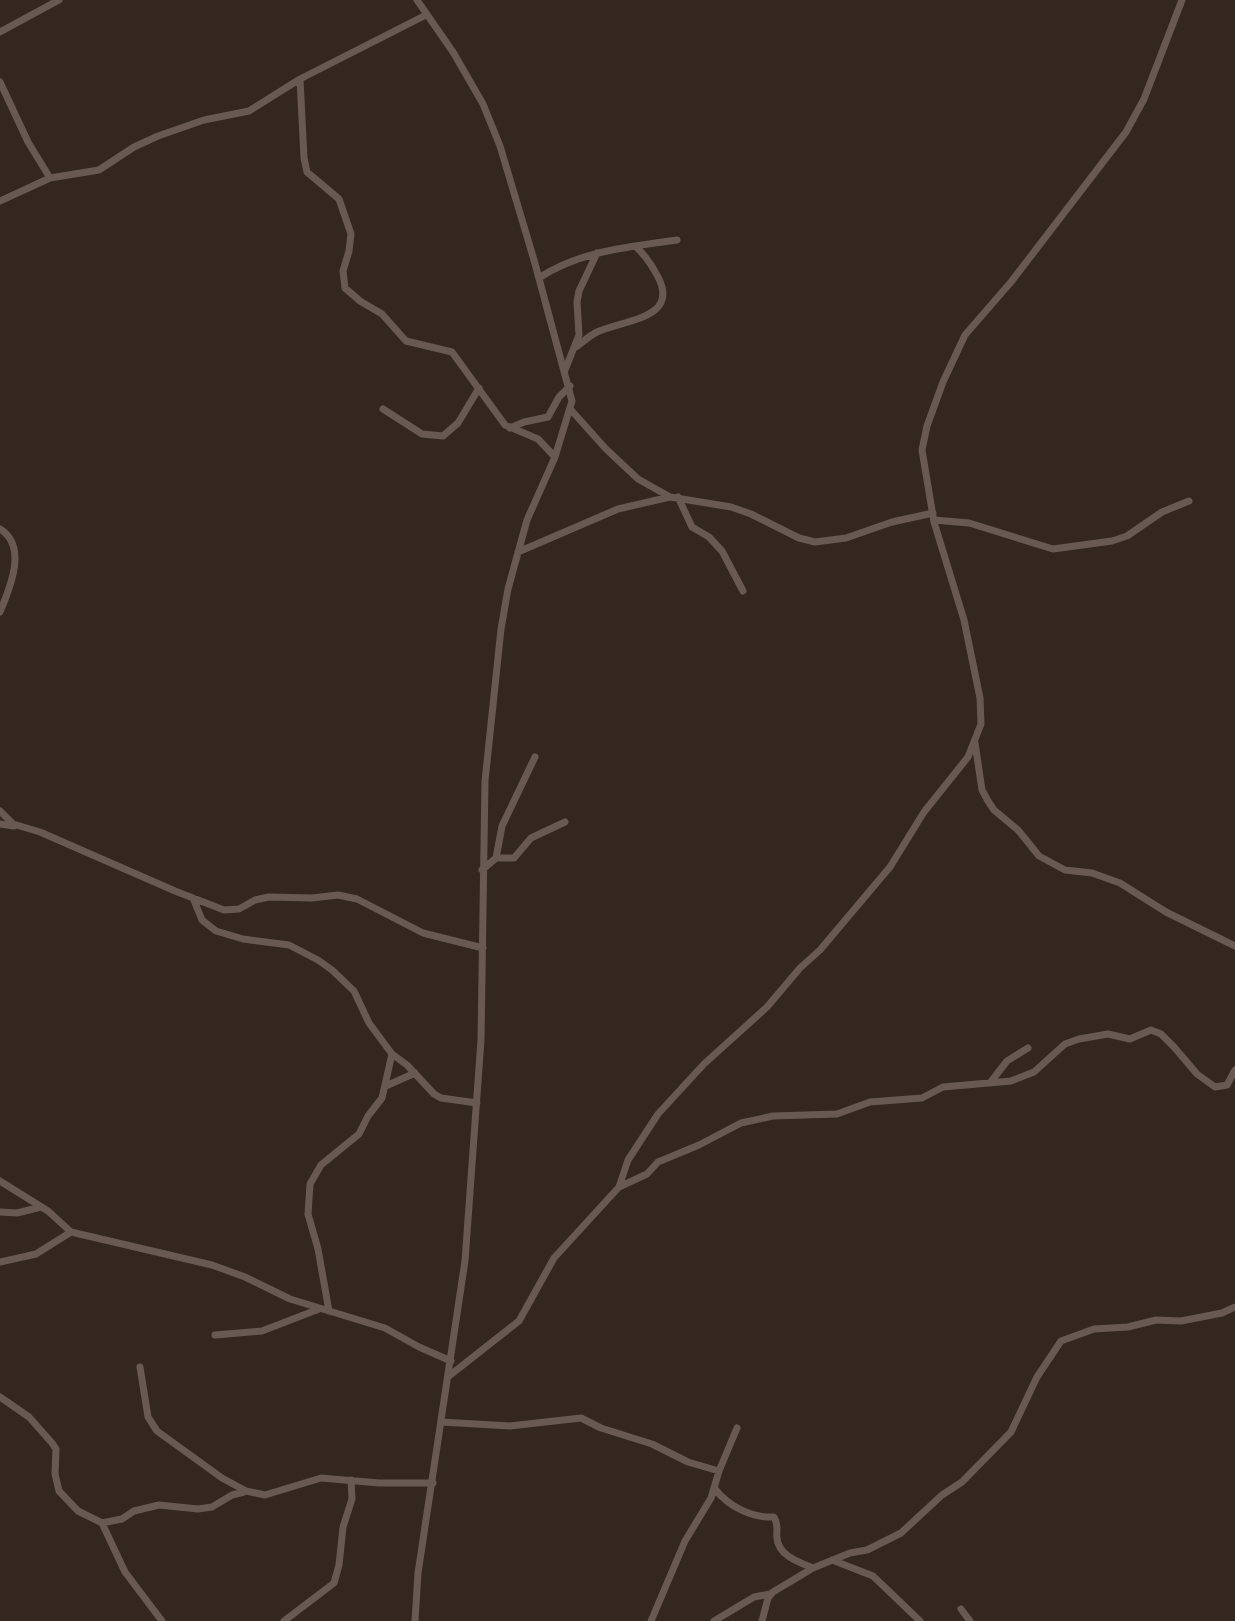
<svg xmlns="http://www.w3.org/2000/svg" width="1235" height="1621" font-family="Commissioner,sans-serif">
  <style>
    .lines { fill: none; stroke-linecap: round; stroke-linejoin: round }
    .minor { stroke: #685a52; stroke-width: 7 }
  </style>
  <rect width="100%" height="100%" fill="#332720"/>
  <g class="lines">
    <path class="minor" d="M0,32L59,0
      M300,79L304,158L307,172L339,199L351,234L349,251L343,271L345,288L360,301L382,314L406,341L452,352L505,425L538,439L555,457
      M0,82L28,142L50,178
      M0,201L50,178L99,170L134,147L158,136L204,120L249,111L300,79L426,15
      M539,278C579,251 630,247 677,240
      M576,347C583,342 589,336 597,332C623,320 680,319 658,277C652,265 646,256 636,247
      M565,370L579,335L577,302L579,291L597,253
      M383,409L422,434L443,436L458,423L479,388
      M571,410L606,449L638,479L670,497
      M510,428L524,422L548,417L559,397L570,386
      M678,497L692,527L709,537L722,551L743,591
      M934,520L969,523L1053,549L1112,541L1127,536L1162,512L1189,501
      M0,529C28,546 10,588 0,612
      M518,552L618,509L670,497L731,507L751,514L799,538L815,542L846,538L892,522L933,513
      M975,743L982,790L988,801L994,810L1018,830L1039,856L1065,870L1092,873L1120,883L1166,912L1235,946
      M0,811L13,824L40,832L175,891L224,910L239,909L255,900L269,897L312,898L338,895L357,899L423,933L483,948
      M0,824L14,826
      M496,858H514L531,838L565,822
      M482,870L496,858L502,826L535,757
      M193,898L202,920L216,931L243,939L289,945L318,960L332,970L354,991L369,1023L392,1054L407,1065L434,1094L441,1098L477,1103
      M990,1083L1007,1061L1028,1048
      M386,1086L415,1073
      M0,1181L48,1211L71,1232L212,1265L245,1277L290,1299L385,1328L419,1347L451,1361
      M619,1187L628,1160L658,1114L704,1064L767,1007L800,968L820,950L890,867L924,812L968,757L981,724L980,698L964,620L934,522L922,450L927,426L943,382L965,335L1011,282L1126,132L1144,99L1182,0
      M0,1212L17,1213L41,1207
      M0,1262L36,1254L71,1232
      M329,1311L318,1249L308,1214L310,1184L321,1165L359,1134L368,1116L382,1098L392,1054
      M215,1335L262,1331L319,1309
      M140,1367L148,1417L157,1431L222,1478L246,1491L265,1495L321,1478L379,1483H433
      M449,1376L519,1321L554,1258L619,1187L647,1174L658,1162L699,1145L741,1123L773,1116L837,1114L870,1102L922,1098L943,1087L1011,1081L1034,1072L1065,1044L1079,1039L1108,1034L1130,1039L1151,1030L1161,1034L1174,1047L1197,1074L1215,1087L1227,1085L1235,1070
      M0,1397L29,1417L52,1443L56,1449L55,1474L59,1491L78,1511L102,1523L125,1572L162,1621
      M441,1422L510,1426L581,1418L601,1428L652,1444L688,1462L719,1471
      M715,1489C729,1507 752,1518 774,1517C779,1525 776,1529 777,1538C778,1555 798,1562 813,1568
      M102,1523L122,1519L134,1511L159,1505L198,1509L212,1507L232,1495L244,1492
      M832,1560L873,1576L920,1621
      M961,1609L970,1621
      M284,1621L334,1583L339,1565L343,1527L352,1499L351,1480
      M415,1621L418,1573L465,1261L481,1040L485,781L501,629L508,589L527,520L555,457L572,401L534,260L500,146L483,104L453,52L417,0
      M651,1621L685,1541L711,1498L719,1471L737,1428
      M714,1621L754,1597L770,1594
      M762,1621L768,1598L773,1592L813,1568L850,1553L867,1550L901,1533L942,1495L962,1482L1011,1432L1037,1377L1061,1341L1094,1329L1128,1327L1156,1320L1181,1321L1222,1313L1235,1307"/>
  </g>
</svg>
